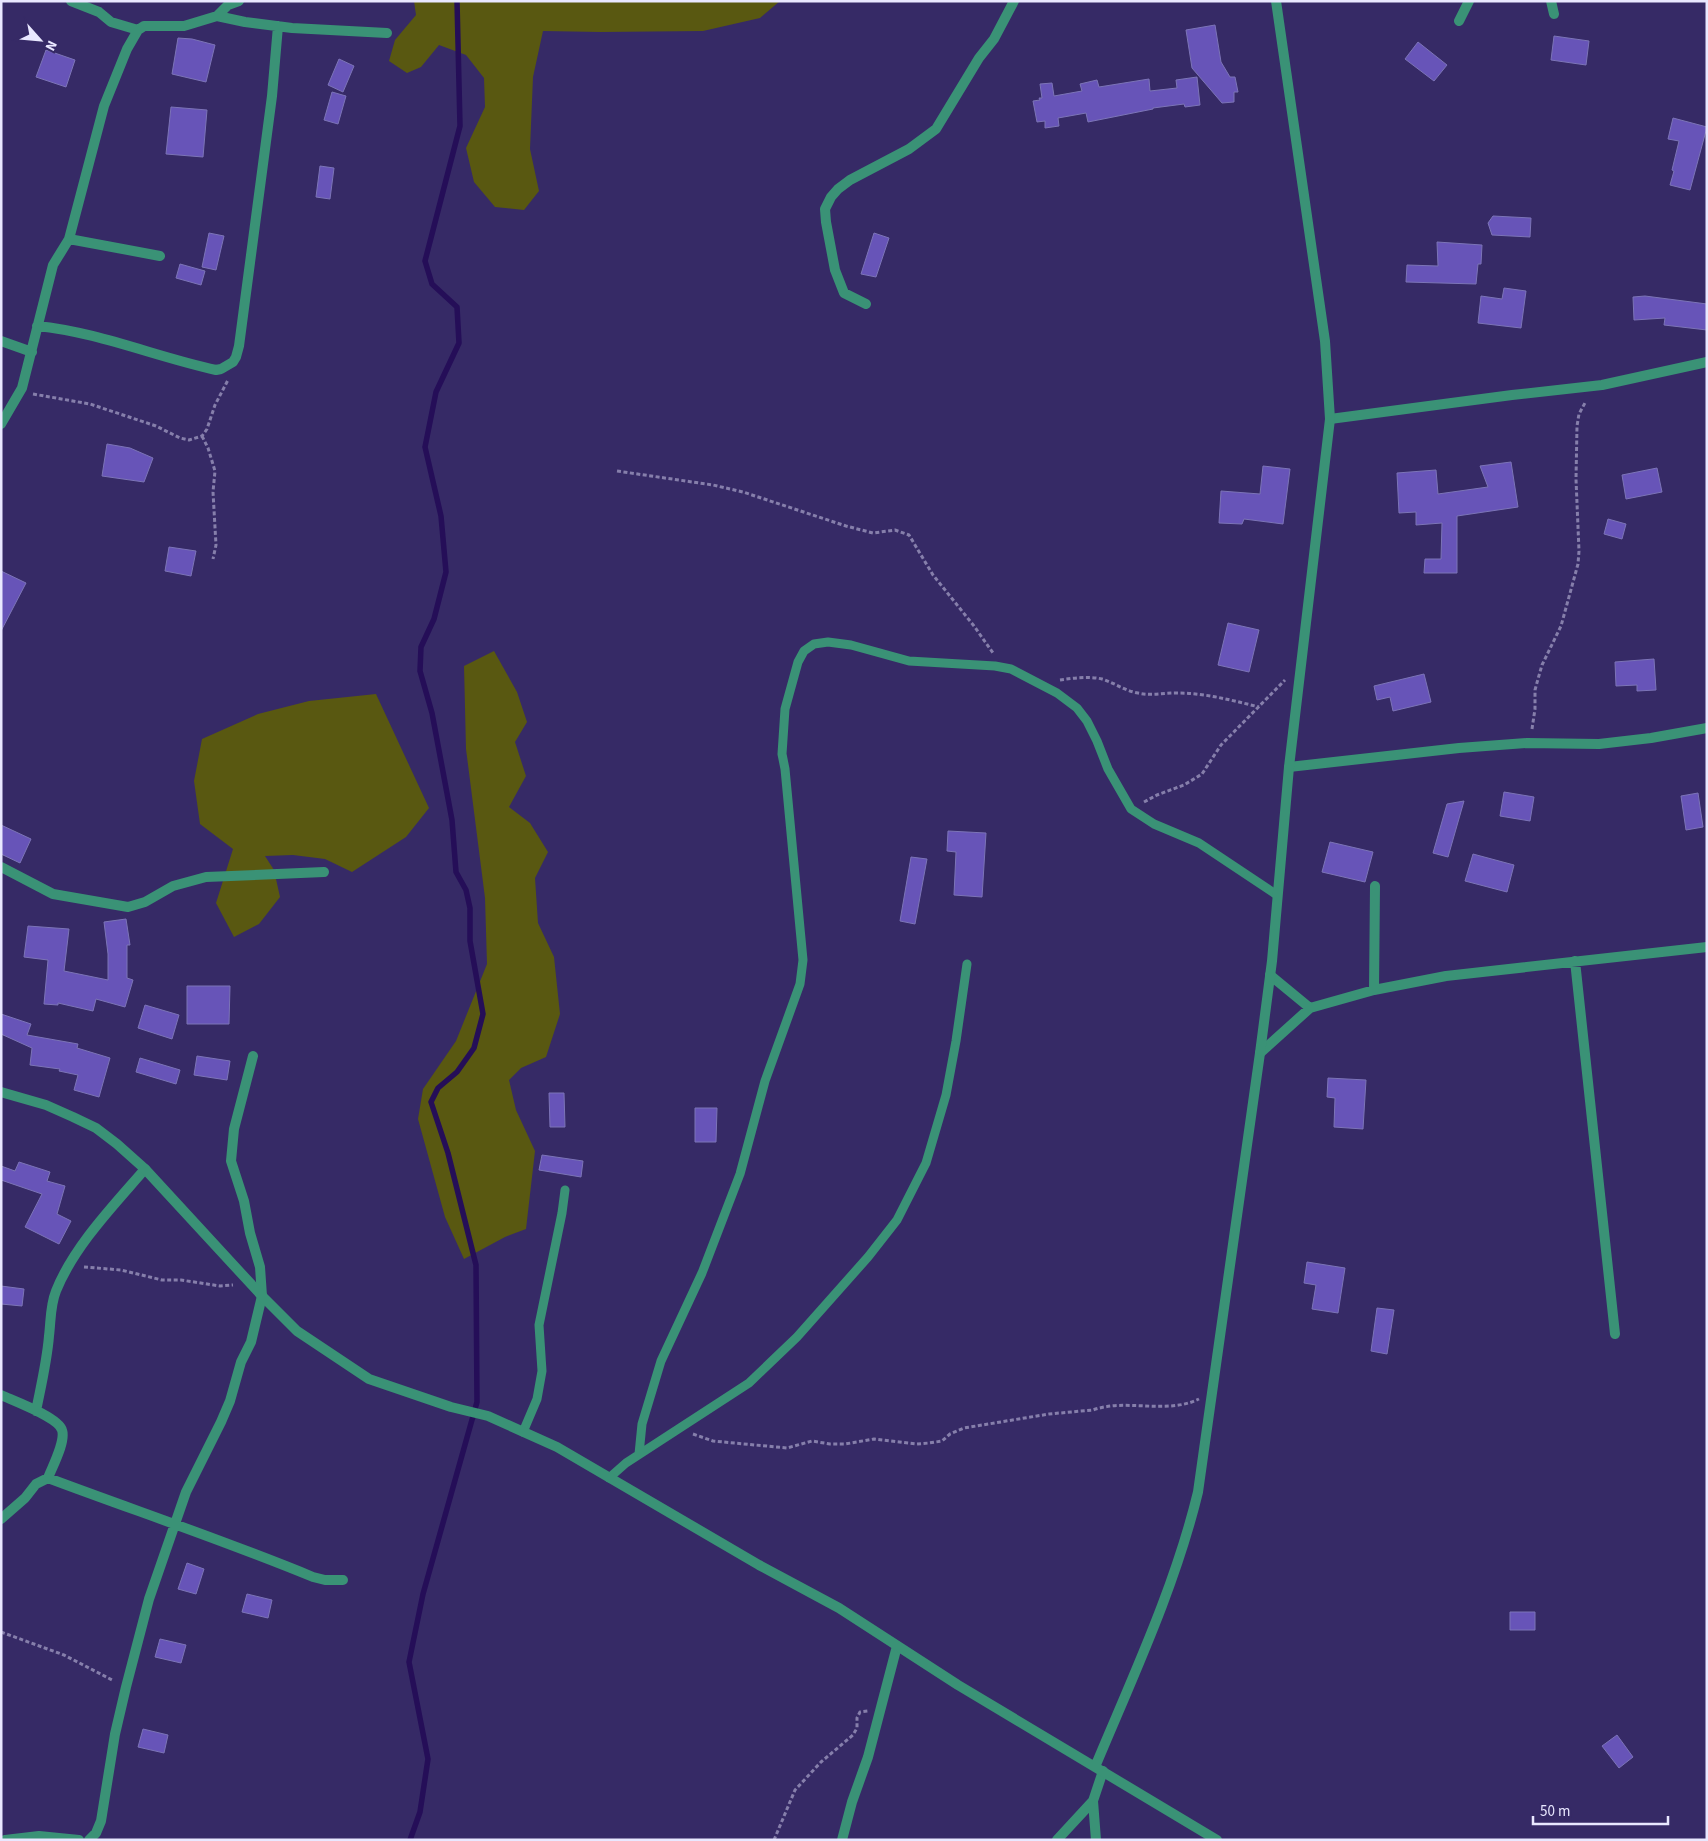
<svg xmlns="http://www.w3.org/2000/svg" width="1708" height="1841" font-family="'Source Sans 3',sans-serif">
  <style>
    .green { fill: #595811 }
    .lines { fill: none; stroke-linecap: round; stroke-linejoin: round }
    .stream { stroke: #250e58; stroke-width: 5.5 }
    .building { fill: #6754b8; stroke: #7c74b7 }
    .path { stroke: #867fab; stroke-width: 3; stroke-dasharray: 4 2.5; stroke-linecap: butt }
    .service { stroke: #3a9276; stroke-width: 9 }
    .minor { stroke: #3a9276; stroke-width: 10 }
    .tertiary { stroke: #3a9276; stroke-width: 10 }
  </style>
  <rect width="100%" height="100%" fill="#362a66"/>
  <path class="green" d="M414,1H780L760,18L703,31L601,32L543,31L533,77L530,149L539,191L524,210L495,207L474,182L466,148L485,107L484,78L466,55L439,45L421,67L407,73L389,61L395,40L416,15Z
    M494,651L517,692L527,722L515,742L526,776L509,807L530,823L548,852L535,878L538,923L554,957L560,1014L546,1057L521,1068L509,1080L516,1110L535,1151L526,1229L505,1237L464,1259L445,1217L418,1119L423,1089L456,1041L487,964L485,898L466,749L464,666Z
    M376,694L429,808L406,837L352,872L325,859L293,855L265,856L274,870L280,897L259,924L234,937L216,903L233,849L200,824L194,781L202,739L258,714L309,701Z"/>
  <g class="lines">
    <path class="stream" d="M410,1840L420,1812L428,1759L409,1662L423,1594L477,1402L476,1265L448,1153L431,1102L438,1088L457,1072L474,1048L483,1014L470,941V908L466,890L456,872L452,820L432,713L420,671L421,647L434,619L446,572L441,516L425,447L436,392L459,343L457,307L432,284L425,261L460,126L457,1"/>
  </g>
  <path class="building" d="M1215,25L1221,62L1230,77H1235L1238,92H1234V102L1222,103L1192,68L1186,30Z
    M1554,36L1589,41L1586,65L1551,60Z
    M178,38L192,39L215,45L206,82L172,74Z
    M1418,42L1447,65L1434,81L1405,59Z
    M46,50L75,60L66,87L36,77Z
    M339,59L354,66L343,92L328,85Z
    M1197,77L1200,105L1185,107L1184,104L1153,108V109L1088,122L1086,113L1058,118L1059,126L1045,128V121L1037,122L1033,101L1040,100L1039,98H1042L1040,84L1052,83L1054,96L1082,91L1080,84L1097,80L1099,87L1149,79L1150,91L1177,88L1176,80Z
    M332,92L346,96L338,124L324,120Z
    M171,107L207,110L203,157L166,154Z
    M1673,118L1707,127L1690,190L1670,185L1674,171L1672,170L1679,141L1668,139Z
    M320,166L334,168L330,199L316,197Z
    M1493,216L1531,218L1530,237L1492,235L1488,223Z
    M209,233L224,236L216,270L202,267Z
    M874,233L889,238L876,277L861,274Z
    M1437,242L1482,245L1481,264H1478L1476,284L1406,282L1407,265L1438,266Z
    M180,264L205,271L201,285L176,278Z
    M1504,288L1526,291L1521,328L1478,323L1481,296L1502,299Z
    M1645,296L1707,304V330L1664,325L1665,318L1634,320L1633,297Z
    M107,444L130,448L153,458L144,482L102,476Z
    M1511,462L1518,507L1457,516V573H1424L1425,559H1441L1442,523L1416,525V512L1399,513L1397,473L1436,470L1438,494L1488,487L1480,466Z
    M1263,466L1290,469L1283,524L1244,519L1242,524L1219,523L1221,491L1260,494Z
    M1657,468L1662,492L1626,499L1622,475Z
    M1608,519L1626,524L1622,539L1604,534Z
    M169,547L196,551L191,576L165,571Z
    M1,571L26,583L1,631Z
    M1228,623L1259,630L1249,672L1218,665Z
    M1654,659L1656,690L1637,691V685L1616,686L1615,662Z
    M1424,674L1431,702L1393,711L1390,697L1377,700L1374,686Z
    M1504,792L1534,797L1530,821L1500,816Z
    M1698,793L1703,827L1686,830L1681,796Z
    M1464,801L1448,857L1433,853L1447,804Z
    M1,825L31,839L20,863L1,854Z
    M948,831L986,833L982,897L954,895L956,852L947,851Z
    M1330,842L1373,852L1365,882L1322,872Z
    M1473,854L1514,865L1507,892L1465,881Z
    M911,857L927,859L915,924L900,921Z
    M126,919L130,945H127V978L133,980L125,1007L96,999L93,1011L58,1003V1005L44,1004L48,960L24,957L28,926L69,929L64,971L108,980V954L104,922Z
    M187,986H230L229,1024H187Z
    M145,1005L179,1015L172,1039L138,1028Z
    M1,1014L31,1024L27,1035L78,1044L77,1048L110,1058L99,1097L74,1090L78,1075L59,1071L60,1069L30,1065L32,1048L1,1034Z
    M197,1056L230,1061L227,1080L194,1075Z
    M140,1058L180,1070L176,1084L136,1072Z
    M1328,1078L1366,1080L1363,1129L1334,1127L1335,1098L1327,1097Z
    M549,1093H564L565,1127H550Z
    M695,1108H717L716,1142H695Z
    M542,1155L583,1161L581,1177L539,1170Z
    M19,1162L50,1172L47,1181L65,1186L57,1214L71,1221L59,1244L25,1227L42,1194L1,1180V1166L15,1171Z
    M1307,1262L1345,1268L1338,1313L1312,1309L1316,1285L1304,1283Z
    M1,1286L24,1289L22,1306L1,1304Z
    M1377,1308L1394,1310L1387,1354L1371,1351Z
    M187,1563L204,1569L196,1594L178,1589Z
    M247,1594L272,1600L268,1618L242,1612Z
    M1510,1612H1535V1630H1510Z
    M160,1639L186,1645L181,1663L155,1657Z
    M143,1729L168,1735L164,1753L138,1747Z
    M1617,1735L1633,1757L1619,1768L1602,1746Z"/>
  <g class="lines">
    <path class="path" d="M33,394L90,404L156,426L180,438L189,440L202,436L207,429L215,405L228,380
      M202,436L208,448L215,471L213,492L216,545L213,559
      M617,471L713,485L743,492L846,526L873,533L895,530L909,535L933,575L974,626L993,653
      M1060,680C1074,678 1089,676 1102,679C1115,683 1125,691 1138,693C1151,696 1163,693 1176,693C1205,693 1231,700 1259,707
      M1532,729L1535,709V690L1538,679L1542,665L1561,626L1578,564L1579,551L1576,479L1577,426L1579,414L1586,401
      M1144,802L1157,795L1184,785L1202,774L1221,745L1285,680
      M84,1267L121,1270L162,1280H181L220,1286L233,1285
      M693,1434L713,1441L787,1448L812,1441L830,1444H845L874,1439L917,1444L929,1443L942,1441L950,1434L964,1428L1049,1414L1093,1410C1126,1398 1166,1415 1199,1399
      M1,1632L64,1655L114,1681
      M774,1840L795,1790L821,1762L853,1735L857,1728V1718L860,1712L868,1711"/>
    <path class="service" d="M523,1432L537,1399L542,1371L539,1325L562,1213L565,1190
      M639,1454L642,1424L661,1361L702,1273L740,1174L765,1081L800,984L803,960L785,769L782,754L785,709L798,662L804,651L814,644L828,642L851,645L909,661L995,666L1011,669L1057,693L1077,708L1087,721L1097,741L1108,769L1131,809L1154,824L1199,843L1277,895
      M609,1478L626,1463L749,1383L797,1337L868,1257L897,1220L926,1163L946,1095L956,1041L967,964"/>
    <path class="minor" d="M1551,1L1554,14
      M217,16L228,5L239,1
      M1459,21L1469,1
      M138,30L144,26H184L217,16L245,22L292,28L387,33
      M69,239L160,256
      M866,304L844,293L835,270L826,222L825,209L831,197L838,189L850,180L909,149L936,129L979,58L994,39L1014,1
      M37,326C98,332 156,357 216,370L221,369L233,362L236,357L239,346L272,96L278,26
      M1,341L32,352
      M1330,419L1512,395L1602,385L1707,362
      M1,424L22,388L53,265L69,239L104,106L127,49L138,30L111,22L99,12L71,1
      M1289,767L1459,748L1527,743L1599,744L1651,738L1707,728
      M1,867L53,894L128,907L145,902L173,886L206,877L324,872
      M1575,961L1615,1334
      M1270,975L1310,1008
      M1374,990L1375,886
      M1260,1053L1310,1008L1374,990L1446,976L1707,947
      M1,1395C14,1401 58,1417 62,1430C66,1442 52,1467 48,1478
      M36,1411C41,1386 47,1361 49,1336C51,1320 50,1306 56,1291C74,1246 114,1205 145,1169
      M1,1519L25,1498L36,1484L48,1478C136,1511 226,1541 313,1577L325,1580H343
      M5,1840L39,1836L79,1840
      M89,1840L96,1833L101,1821L115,1734L126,1687L149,1599L186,1492L221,1422L230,1401L241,1362L251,1342L262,1296L260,1267L250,1233L244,1201L231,1161L234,1129L253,1056
      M842,1840L852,1802L868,1757L897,1646
      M1057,1840L1093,1801
      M1096,1840L1093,1801L1103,1771"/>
    <path class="tertiary" d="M1,1092L46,1105L73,1117L96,1128L117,1144L145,1169L262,1296L297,1331L369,1379L451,1407L488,1416L557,1447L759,1565L839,1608L958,1685L1217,1840
      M1095,1767C1133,1676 1175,1587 1198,1492L1260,1053L1272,961L1289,767L1330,419L1325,341L1276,1"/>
  </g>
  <rect width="1708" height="1841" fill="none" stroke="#e9e8ff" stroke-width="5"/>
  <g transform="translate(40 40) rotate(117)" stroke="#362a66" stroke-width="4" paint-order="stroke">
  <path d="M0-4L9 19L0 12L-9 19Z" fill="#e9e8ff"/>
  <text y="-8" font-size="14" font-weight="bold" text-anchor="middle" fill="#e9e8ff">N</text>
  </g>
  <path d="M1533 1816v8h135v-8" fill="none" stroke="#e9e8ff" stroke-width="2.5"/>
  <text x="1540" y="1816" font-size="15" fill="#e9e8ff" stroke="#362a66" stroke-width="4" paint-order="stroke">50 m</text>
</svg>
